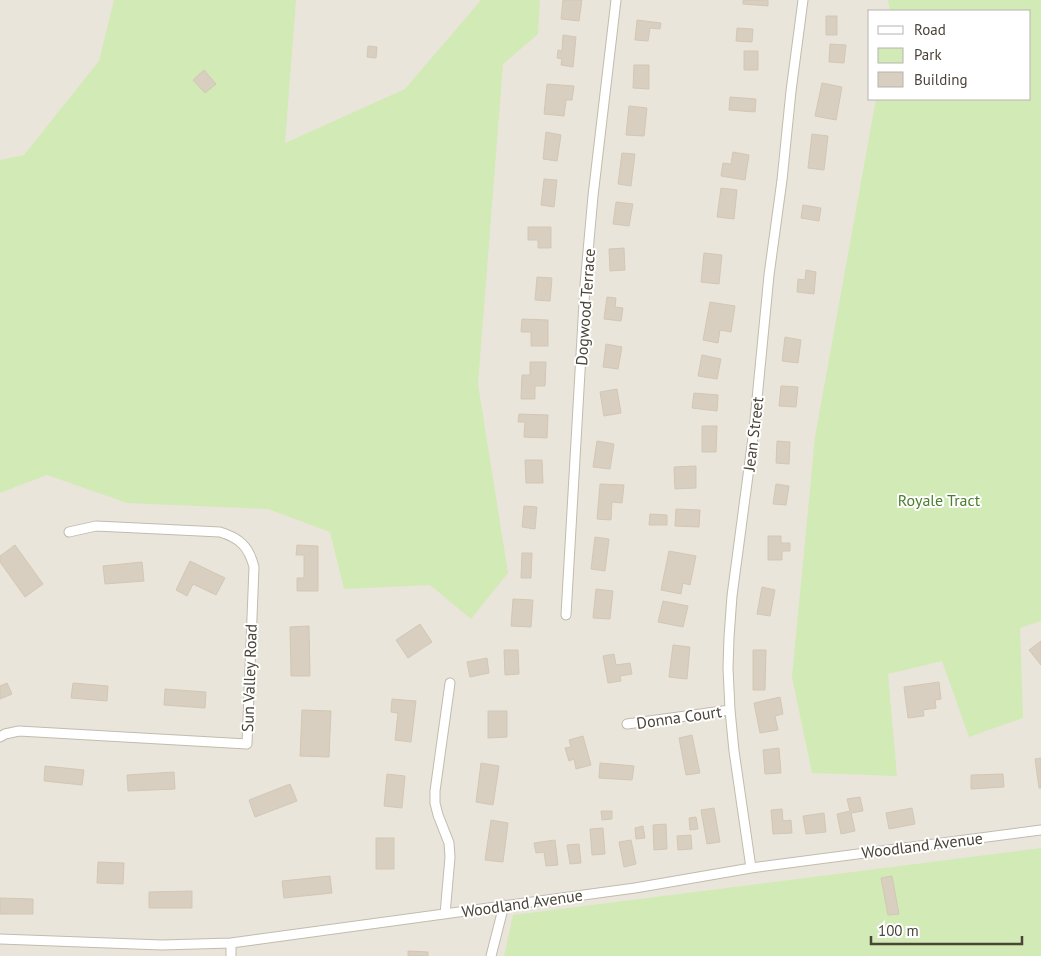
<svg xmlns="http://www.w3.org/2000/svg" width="1041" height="956" font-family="'PT Sans',sans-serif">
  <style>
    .residential { fill: #eae5da; fill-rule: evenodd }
    .green { fill: #d2eab5 }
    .building { fill: #d8cfc1; stroke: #d3c7b4 }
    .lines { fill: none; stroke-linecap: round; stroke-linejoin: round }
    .minor-casing { stroke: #c2bbae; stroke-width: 11 }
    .minor { stroke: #fff; stroke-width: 9 }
    .labels { text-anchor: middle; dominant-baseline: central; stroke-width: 4; stroke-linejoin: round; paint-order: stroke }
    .street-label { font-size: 16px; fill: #4b4439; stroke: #fff }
    .park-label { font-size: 16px; fill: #4a7f2a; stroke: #fff }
  </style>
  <rect width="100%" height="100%" fill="#f6f3ec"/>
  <path class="residential" d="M0,0H1041V956H0ZM870,11H1030V99H870Z"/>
  <path class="green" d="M114,0H296L285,143L405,89L481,0H540L538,34L503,64L478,384L508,573L471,619L430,585L344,589L330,532L268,509L127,503L47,475L0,493V160L24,155L99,61Z
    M888,0H1041V621L1020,628L1023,718L969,737L942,661L888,674L897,776L812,773L792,677L815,437L876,99H1030V11H890Z
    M1041,848V956H504L513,915Z"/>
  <path class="building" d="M563,0H582L579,21L561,19Z
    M743,0H768V6L743,4Z
    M826,16H837V35H826Z
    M637,20L661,23L660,29L650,28L648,41L635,40Z
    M737,28L753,29L752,42L736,41Z
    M563,35L576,37L573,67L561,65L562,59L557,58L558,50L562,51Z
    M830,44L846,45L844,63L829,62Z
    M368,46L377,47L376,58L367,57Z
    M744,51H758V70H744Z
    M634,65H649V89L633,88Z
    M204,70L216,84L205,93L193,80Z
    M822,83L842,87L836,120L815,116Z
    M547,84L574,86L572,100H566L564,116L544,114Z
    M730,97L756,99L755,112L729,110Z
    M629,106L647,108L644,136L626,135Z
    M546,132L561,135L557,161L543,159Z
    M812,134L828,136L824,170L808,168Z
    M733,152L749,155L745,180L721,176L723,163L731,164Z
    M622,153L635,154L631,186L618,184Z
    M544,179L557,180L554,207L541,205Z
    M721,188L737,190L734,219L717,217Z
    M616,202L633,204L629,226L613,224Z
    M803,205L821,208L819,221L801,218Z
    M528,227H551V248H538V240H528Z
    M624,248L625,270L610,271L609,249Z
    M704,253L722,255L719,284L701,282Z
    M806,270L816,272L814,294L797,292L798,279L805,280Z
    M537,277L552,278L550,301L535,300Z
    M607,297L616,298L615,307L623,308L621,321L604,319Z
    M710,302L735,306L731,332L720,330L718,343L703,340Z
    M522,319L548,320V346H531V332H521Z
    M785,337L801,340L798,363L782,361Z
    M606,344L622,347L618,369L603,367Z
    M702,355L721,359L717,379L698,376Z
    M530,362H546L545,386H535V399H521L522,375H530Z
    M781,386L798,387L796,407L779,406Z
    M617,389L621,413L604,416L600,392Z
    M694,393L718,395L717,411L692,408Z
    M519,414L548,415L547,438L524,437L525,422H518Z
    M702,426H717L716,452H702Z
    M597,441L614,444L610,469L593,467Z
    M777,441L790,442L789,464L776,463Z
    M525,460H542L543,483H526Z
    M696,466V488L675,489L674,467Z
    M600,484L624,485L622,503L612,502L611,520L597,519Z
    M776,484L789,486L786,505L773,504Z
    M524,506L537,507L535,529L522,527Z
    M676,509L700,510L699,527L675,526Z
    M650,514L667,515V525H649Z
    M768,536H781V543H790V551H782V560H768Z
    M595,537L609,539L605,571L591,569Z
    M15,545L43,584L25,597L0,562V556Z
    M297,545L318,546V591H297V578H304V555H296Z
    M669,551L696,556L690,585L683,583L681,594L661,590Z
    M522,553H532L531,578H521Z
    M190,561L225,578L216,595L193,584L187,596L176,590Z
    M142,562L144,581L105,584L103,566Z
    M762,587L775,590L770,616L757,614Z
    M596,589L613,591L610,619L593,618Z
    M513,599L533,600L531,627L511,626Z
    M663,601L688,606L683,627L658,622Z
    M420,624L432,642L408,658L396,640Z
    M309,626L310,676H291L290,627Z
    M1041,641V665L1029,650Z
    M673,645L690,647L687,679L669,677Z
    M504,650H518L519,674L505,675Z
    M753,650H766L765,690H753Z
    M614,654L616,665L630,663L632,674L620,676L621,681L608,683L603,656Z
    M487,658L489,673L470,677L467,662Z
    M939,682L941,699L935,700L936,708L923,710L924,716L908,718L904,687Z
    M7,683L12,694L0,699V686Z
    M73,683L108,686L107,701L71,698Z
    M165,689L206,692L205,708L164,705Z
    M780,697L783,714L775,716L778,730L760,733L754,703Z
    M392,699L416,701L411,742L395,740L398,713L391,712Z
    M302,710L331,711L329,757L300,756Z
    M488,711H507V737L488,738Z
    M692,735L700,773L686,775L679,738Z
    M583,736L591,765L576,769L574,759L569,761L565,748L571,747L569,740Z
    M779,748L781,773L765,774L763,750Z
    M1041,758V788H1039L1035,759Z
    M481,763L499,766L493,805L476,802Z
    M600,763L634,766L632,780L599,778Z
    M45,766L84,770L82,785L44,781Z
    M174,772L175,789L128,791L127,775Z
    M387,774L405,776L402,808L384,806Z
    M1003,774L1004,787L971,789V775Z
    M290,784L297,801L255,817L249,800Z
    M860,797L863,811L851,813L855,831L841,834L837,814L850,811L847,799Z
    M714,808L720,842L707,844L701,810Z
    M912,808L915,824L889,829L886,813Z
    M782,809L783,821L791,820L792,833L773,834L771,810Z
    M601,811H612V819L602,820Z
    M824,813L826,832L806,834L803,816Z
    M696,817L698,829L690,830L689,818Z
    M491,820L508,823L503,862L485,860Z
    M666,824L667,849L654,850L653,825Z
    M643,826L645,838L636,839L635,828Z
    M603,828L605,854L592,855L590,829Z
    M691,835L692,849L678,850L677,836Z
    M376,838H394V869H376Z
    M555,840L558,865L546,866L544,852L536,853L534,843Z
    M631,840L636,864L624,867L619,842Z
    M579,844L581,863L570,864L567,845Z
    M98,862L124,863L123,884L97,883Z
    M330,876L332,893L284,898L282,881Z
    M892,876L899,914L888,915L881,878Z
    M192,891V908H149V892Z
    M0,898L33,899V914H0Z
    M408,951L428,952V956H408Z"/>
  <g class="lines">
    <g class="minor-casing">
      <path id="minor" d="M566,615L585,285L593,196L616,0
        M627,724L730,710
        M0,737L5,734L19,731L247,744L254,567C249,547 240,538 220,532L96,526L69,532
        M751,868L734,751L730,710L728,668L729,637L732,596L754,430L769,275L782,180L791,91L803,0
        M445,914L450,857L449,843L438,815L435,803V791L450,683
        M0,939L162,945L231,943L635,888L751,868L1041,830
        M231,956V943
        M491,956L504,905"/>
    </g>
    <use href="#minor" class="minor"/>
  </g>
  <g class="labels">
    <g class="street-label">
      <text transform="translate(585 307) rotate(-86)">Dogwood Terrace</text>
      <text transform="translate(753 434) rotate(-83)">Jean Street</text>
      <text transform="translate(249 678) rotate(-88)">Sun Valley Road</text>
      <text transform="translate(679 717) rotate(-8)">Donna Court</text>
      <text transform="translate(922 845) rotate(-7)">Woodland Avenue</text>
      <text transform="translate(522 903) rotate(-8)">Woodland Avenue</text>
    </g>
    <g class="park-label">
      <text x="939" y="500">Royale Tract</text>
    </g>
  </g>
  <rect x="868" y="10" width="162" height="90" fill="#ffffff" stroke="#b7b4b0"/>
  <rect x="878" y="26" width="25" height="8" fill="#ffffff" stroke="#b7b4b0"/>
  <text x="914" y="35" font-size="15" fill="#4b4439">Road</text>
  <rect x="878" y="48" width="25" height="15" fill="#d2eab5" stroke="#b7b4b0"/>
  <text x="914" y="60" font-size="15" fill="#4b4439">Park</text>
  <rect x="878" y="72" width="25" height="15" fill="#d8cfc1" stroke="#b7b4b0"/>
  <text x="914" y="85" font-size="15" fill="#4b4439">Building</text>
  <path d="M871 936v8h151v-8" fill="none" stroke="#4b4439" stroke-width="2.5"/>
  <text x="878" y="936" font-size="15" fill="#4b4439" stroke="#ffffff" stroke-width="4" paint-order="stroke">100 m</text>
</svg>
